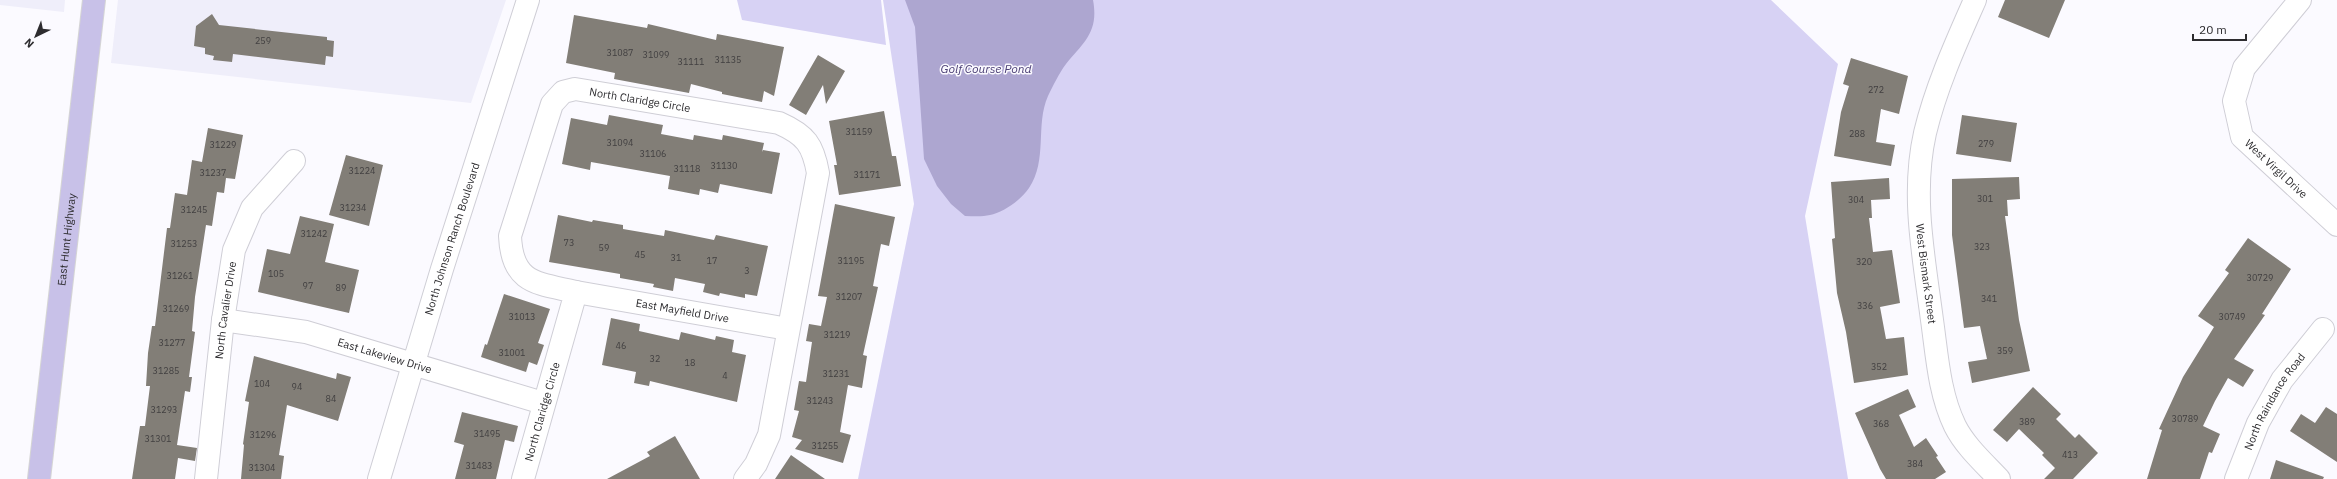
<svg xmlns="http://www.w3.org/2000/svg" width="2337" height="479" font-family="'IBM Plex Sans',sans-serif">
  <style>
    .built { fill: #efeefa }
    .green { fill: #d7d2f4 }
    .water { fill: #ada6d0 }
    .building { fill: #827e77 }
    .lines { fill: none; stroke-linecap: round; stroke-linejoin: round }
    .minor-casing { stroke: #cfced6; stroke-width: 24 }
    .major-casing { stroke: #d5d5d5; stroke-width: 24 }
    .minor { stroke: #fff; stroke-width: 22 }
    .major { stroke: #c8c1e8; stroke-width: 22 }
    .labels { text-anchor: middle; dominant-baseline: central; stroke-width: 3; stroke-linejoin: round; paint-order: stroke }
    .number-label { font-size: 9px; fill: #424041 }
    .street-label { font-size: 11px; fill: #2d2c2f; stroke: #fbfaff }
    .water-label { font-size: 12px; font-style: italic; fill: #4c4076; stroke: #fbfaff }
  </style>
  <rect width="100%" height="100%" fill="#fbfaff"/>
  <path class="built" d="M0,0H65L64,12L0,5Z
    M118,0H506L471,103L111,63Z"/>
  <path class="green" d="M737,0H881L886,45L742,20Z
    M883,0H1771L1838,64L1805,216L1848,479H858L914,204Z"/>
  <path class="water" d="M905,0H1093C1099,32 1084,42 1066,64C1059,73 1053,86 1048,96C1035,125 1048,160 1029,188C1022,199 1003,213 990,215C982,217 973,216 965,216L951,204L937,186L924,159L915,27Z"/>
  <path class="building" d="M2005,0H2065L2049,38L1998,17Z
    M212,14L219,25L327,37V40L334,41L333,57L326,56L325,65L233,54L232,62L213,60L214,56L205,54V48L194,46L196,26Z
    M574,15L647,28L648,24L716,40L717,34L784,47L774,96L764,91L762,102L722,94V92L691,84L689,93L614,79L615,73L566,63Z
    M818,55L845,71L826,104L823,85L806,115L789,105Z
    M1851,58L1908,76L1899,114L1881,109L1876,142L1895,145L1891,166L1834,156L1841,112L1849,86L1843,84Z
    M884,111L892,156H896L901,186L839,195L834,165H837L829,121Z
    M609,115L663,125L661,134L693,140L694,135L722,140L723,135L764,143L762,152L763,150L780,153L772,194L720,184L718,193L700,189L699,195L668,189L670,176L591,162L590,170L562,164L571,118L607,125Z
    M1962,115L2017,123L2011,162L1956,154Z
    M208,128L243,135L235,179L226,178L224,193L217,192L212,226L206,225L195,297L192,331L195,332L189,377H192L190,392L185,391L177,445L197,448L195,461L178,458L175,479H132L140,426H145L150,386H146L148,353L152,326H155L167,228H170L175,193L187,195L192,160L202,162Z
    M346,155L383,165L369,226L329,215Z
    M2019,177L2020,199L2007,200L2008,216H2005L2019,320L2030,371L1972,383L1968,362L1987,359L1980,326L1964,328L1952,235V179Z
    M1889,178L1890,199L1871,200L1872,218H1869L1873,252L1892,250L1900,303L1880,307L1886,339L1904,337L1908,375L1854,383L1846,332L1837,293L1832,239L1835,238L1831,182Z
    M835,204L895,217L889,246L881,244L873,286L878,287L863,355L867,356L862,388L848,385L840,432L851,435L843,463L795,449L802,440L792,437L799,411L794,410L799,381L806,382L812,342L806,341L809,324L821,326L827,297L818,296Z
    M558,215L592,222L593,220L623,225V229L664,236L665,230L714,240L716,235L768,246L757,296L745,294V298L720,293L719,296L703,292L705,284L675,278L673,291L653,287L654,284L620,278V274L549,262Z
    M300,216L334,224L325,262L359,270L349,313L258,292L267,249L290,254Z
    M2248,238L2291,269L2262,314L2265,315L2234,359L2254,370L2243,387L2228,378L2215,401L2203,426L2220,434L2212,453L2209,452L2200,479H2147L2162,430L2159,429L2183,377L2214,327L2198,316L2229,273L2225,270Z
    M504,294L550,309L538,343L544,345L537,365L529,362L526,372L481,357L485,344L487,345Z
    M611,318L640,324L639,331L679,340L681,332L715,340L716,336L734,340L732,352L746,355L737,402L650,381L649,386L634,383L636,372L602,365Z
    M254,356L336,379L337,373L351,377L338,421L287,405L279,455L284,456L281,479H241L244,445L243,444L249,402L245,401Z
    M2033,387L2061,414L2056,419L2075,438L2079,434L2098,453L2073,479H2044L2055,468L2042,455L2044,453L2019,429L2007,442L1993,430Z
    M1908,389L1916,407L1899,415L1914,447L1926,438L1938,456L1936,457L1946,472L1935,479H1886L1880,469L1855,413Z
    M2326,407L2337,414V462L2290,431L2301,414L2315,423Z
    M462,412L518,426L514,442L505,440L496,479H455L464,445L454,442Z
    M675,436L700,479H607L650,456L647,452Z
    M791,455L825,479H775Z
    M2276,460L2324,477L2323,479H2270Z"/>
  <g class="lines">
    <g class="minor-casing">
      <g id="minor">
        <path id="s1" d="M1975,0C1956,43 1936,87 1925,133C1911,195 1924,258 1932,320C1937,355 1939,393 1955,426C1965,446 1984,463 1999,479"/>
        <path id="s2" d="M2300,0L2244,68L2234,101L2242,137L2337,225"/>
        <path id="s3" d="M576,292L788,329"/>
        <path id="s4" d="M223,320L306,332L543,403"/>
        <path id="s5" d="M206,479L223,320L234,250L252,208L294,161"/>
        <path id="s6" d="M379,479L442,269L528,0"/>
        <path id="s7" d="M523,479L576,292C537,283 512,284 510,236L552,104L563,92L575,89L779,123C806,135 813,145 818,173L769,435L756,464L745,479"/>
        <path id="s8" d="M2236,479L2258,423L2282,380L2323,329"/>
      </g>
    </g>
    <g class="major-casing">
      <g id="major">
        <path id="s9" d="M39,479L94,0"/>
      </g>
    </g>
    <use href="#minor" class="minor"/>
    <use href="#major" class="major"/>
  </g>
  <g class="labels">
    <g class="number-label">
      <text x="263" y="40">259</text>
      <text x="620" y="52">31087</text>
      <text x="656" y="54">31099</text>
      <text x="728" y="59">31135</text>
      <text x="691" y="61">31111</text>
      <text x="1876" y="89">272</text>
      <text x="859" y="131">31159</text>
      <text x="1857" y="133">288</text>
      <text x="620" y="142">31094</text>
      <text x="1986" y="143">279</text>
      <text x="223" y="144">31229</text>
      <text x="653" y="153">31106</text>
      <text x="724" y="165">31130</text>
      <text x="687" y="168">31118</text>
      <text x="362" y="170">31224</text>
      <text x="213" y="172">31237</text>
      <text x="867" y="174">31171</text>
      <text x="1985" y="198">301</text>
      <text x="1856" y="199">304</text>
      <text x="353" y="207">31234</text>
      <text x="194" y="209">31245</text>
      <text x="314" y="233">31242</text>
      <text x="569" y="242">73</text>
      <text x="184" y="243">31253</text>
      <text x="1982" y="246">323</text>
      <text x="604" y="247">59</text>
      <text x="640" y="254">45</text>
      <text x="676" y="257">31</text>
      <text x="712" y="260">17</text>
      <text x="851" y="260">31195</text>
      <text x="1864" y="261">320</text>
      <text x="747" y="270">3</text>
      <text x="276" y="273">105</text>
      <text x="180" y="275">31261</text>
      <text x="2260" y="277">30729</text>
      <text x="308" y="285">97</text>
      <text x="341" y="287">89</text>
      <text x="849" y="296">31207</text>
      <text x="1989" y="298">341</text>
      <text x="1865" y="305">336</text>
      <text x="176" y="308">31269</text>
      <text x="522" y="316">31013</text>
      <text x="2232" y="316">30749</text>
      <text x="837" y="334">31219</text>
      <text x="172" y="342">31277</text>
      <text x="621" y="345">46</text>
      <text x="2005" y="350">359</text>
      <text x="512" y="352">31001</text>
      <text x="655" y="358">32</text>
      <text x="690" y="362">18</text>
      <text x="1879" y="366">352</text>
      <text x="166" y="370">31285</text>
      <text x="836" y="373">31231</text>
      <text x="725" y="375">4</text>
      <text x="262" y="383">104</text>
      <text x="297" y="386">94</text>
      <text x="331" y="398">84</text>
      <text x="820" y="400">31243</text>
      <text x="164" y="409">31293</text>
      <text x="2185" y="418">30789</text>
      <text x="2027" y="421">389</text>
      <text x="1881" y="423">368</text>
      <text x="487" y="433">31495</text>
      <text x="263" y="434">31296</text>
      <text x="158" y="438">31301</text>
      <text x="825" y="445">31255</text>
      <text x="2070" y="454">413</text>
      <text x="1915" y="463">384</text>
      <text x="479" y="465">31483</text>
      <text x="262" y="467">31304</text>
    </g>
    <g class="street-label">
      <text stroke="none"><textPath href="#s7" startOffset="525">North Claridge Circle</textPath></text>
      <text stroke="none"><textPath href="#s2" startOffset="206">West Virgil Drive</textPath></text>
      <text stroke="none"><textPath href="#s9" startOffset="241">East Hunt Highway</textPath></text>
      <text stroke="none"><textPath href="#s6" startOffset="251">North Johnson Ranch Boulevard</textPath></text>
      <text stroke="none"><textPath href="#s1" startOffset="284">West Bismark Street</textPath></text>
      <text stroke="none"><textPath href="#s3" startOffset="108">East Mayfield Drive</textPath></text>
      <text stroke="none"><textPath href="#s5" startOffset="170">North Cavalier Drive</textPath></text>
      <text stroke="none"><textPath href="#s4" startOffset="166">East Lakeview Drive</textPath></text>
      <text stroke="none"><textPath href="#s8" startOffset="87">North Raindance Road</textPath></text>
      <text stroke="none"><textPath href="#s7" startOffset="70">North Claridge Circle</textPath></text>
    </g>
    <g class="water-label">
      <text x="986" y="68">Golf Course Pond</text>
    </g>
  </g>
  <g transform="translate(36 36) rotate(223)" stroke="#fbfaff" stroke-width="3" paint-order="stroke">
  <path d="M0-3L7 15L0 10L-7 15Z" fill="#2d2c2f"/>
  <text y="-6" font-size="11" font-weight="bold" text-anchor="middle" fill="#2d2c2f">N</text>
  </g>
  <path d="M2193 34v6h53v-6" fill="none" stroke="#2d2c2f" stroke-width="2"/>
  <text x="2199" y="34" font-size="12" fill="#2d2c2f" stroke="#fbfaff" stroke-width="3" paint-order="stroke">20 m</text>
</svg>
